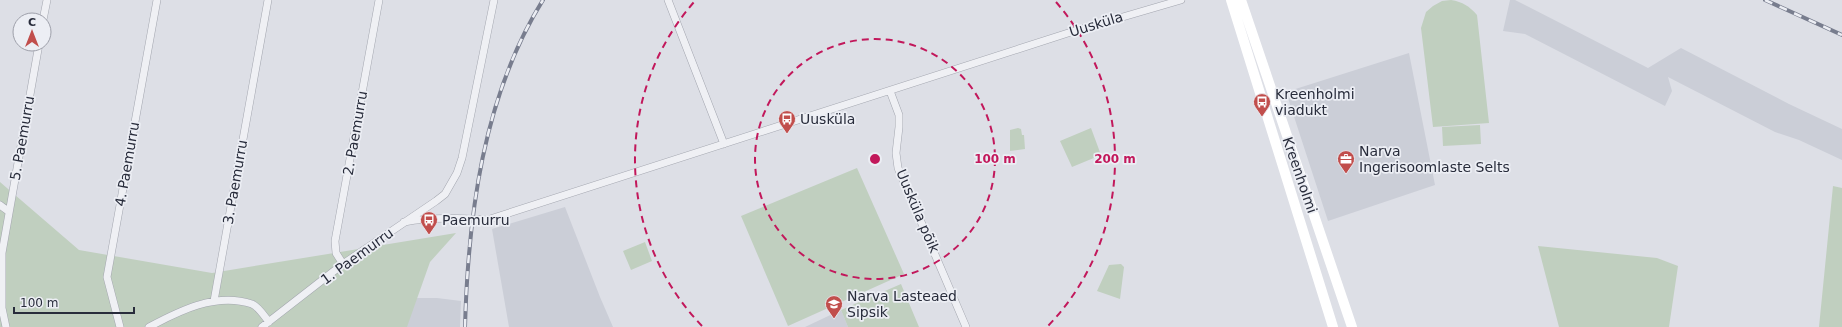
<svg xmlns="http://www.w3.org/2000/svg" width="1842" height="327" font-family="'DejaVu Sans',sans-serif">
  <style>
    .built { fill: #cbced7 }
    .green { fill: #c0cfbf }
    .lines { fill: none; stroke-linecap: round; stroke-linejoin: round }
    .minor-casing { stroke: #a3a6af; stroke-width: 8 }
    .minor { stroke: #eff0f4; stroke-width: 7 }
    .secondary { stroke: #fff; stroke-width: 10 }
    .rail-casing { stroke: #787d8e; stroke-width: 4 }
    .rail { stroke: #eceef4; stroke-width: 2.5; stroke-dasharray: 8; stroke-linecap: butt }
    .ring { fill: none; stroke: #c2185b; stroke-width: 2; stroke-dasharray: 7 5 }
    .labels { text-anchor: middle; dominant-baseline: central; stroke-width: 3.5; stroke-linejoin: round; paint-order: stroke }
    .street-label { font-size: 14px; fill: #282c3b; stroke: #eceef4 }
    .poi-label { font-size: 14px; fill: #282c3b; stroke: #eceef4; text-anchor: start }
    .centre { fill: #c2185b; stroke: #eceef4; stroke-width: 2 }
    .ring-label { font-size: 12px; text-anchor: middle; font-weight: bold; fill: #c2185b; stroke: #eceef4; stroke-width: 3.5; stroke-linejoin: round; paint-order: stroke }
  </style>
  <rect width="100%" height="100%" fill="#dddfe6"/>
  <path class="built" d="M1510,0H1515L1648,68L1681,48L1789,104L1842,129V160L1799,140L1775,132L1668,77L1672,91L1665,106L1525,34L1503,31Z
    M1409,53L1435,185L1328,221L1286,92Z
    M565,207L600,297L613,327H509L492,229Z
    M394,298H437L461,301L460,327H365Z
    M841,310L848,327H805Z"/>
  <path class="green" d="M1451,0C1463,2 1469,6 1477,15L1489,123L1433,127L1421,28L1426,12L1433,6L1442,1Z
    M1480,125L1481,144L1443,146L1442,127Z
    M1018,128L1021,129L1022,135H1024L1025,149L1010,151V130Z
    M1091,128L1101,155L1072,167L1060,141Z
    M857,168L904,274L788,326L741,216Z
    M0,182L79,250L212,273L456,233L430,262L407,327H0Z
    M1833,186L1842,188V327H1819Z
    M645,242L652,261L631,270L623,251Z
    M1538,246L1657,258L1678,266L1669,327H1559Z
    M1121,264L1124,267L1120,299L1097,291L1109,265Z
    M901,284L919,327H848L841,310Z"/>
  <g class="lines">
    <g class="minor-casing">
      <path id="minor" d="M668,0L724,144
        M43,20L47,0
        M890,91L899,115V127L896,153L898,168L966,327
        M0,205L8,211
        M404,222C433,217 458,218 487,220L1068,33L1181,0
        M343,264L336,253L335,241L379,0
        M214,301L268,0
        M6,327L2,308V253L39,44
        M120,327L107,277L157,0
        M149,327C179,311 216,292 252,304C259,307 264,316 269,322
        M262,327L343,264L436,201L445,194L457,173L462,158L494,0"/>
    </g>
    <use href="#minor" class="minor"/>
    <path class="secondary" d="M1231,0L1333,327
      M1241,0L1352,327"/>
    <g class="rail-casing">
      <path id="rail" d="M1765,0L1842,35
        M465,327C468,216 483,96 543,0"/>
    </g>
    <use href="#rail" class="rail"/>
  </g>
  <g class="ring">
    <circle cx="875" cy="159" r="120"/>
    <path d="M702 326A240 240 0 0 1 694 2M1056 2A240 240 0 0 1 1048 326"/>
  </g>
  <defs>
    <g id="bus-pin" transform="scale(0.9)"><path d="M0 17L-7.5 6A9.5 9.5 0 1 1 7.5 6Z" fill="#c14e4c" stroke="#eceef4"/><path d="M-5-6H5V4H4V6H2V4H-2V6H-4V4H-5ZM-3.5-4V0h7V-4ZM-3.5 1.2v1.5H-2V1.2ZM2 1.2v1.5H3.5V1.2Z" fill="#fff"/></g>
    <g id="office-pin" transform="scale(0.9)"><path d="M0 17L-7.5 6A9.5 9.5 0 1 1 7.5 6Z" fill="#c14e4c" stroke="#eceef4"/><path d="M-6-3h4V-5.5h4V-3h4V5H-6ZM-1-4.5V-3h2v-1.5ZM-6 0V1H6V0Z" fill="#fff"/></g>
    <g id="school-pin" transform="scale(0.9)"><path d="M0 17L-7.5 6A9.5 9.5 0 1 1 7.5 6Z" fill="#c14e4c" stroke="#eceef4"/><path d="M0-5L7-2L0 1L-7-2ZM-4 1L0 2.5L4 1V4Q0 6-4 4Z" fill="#fff"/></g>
  </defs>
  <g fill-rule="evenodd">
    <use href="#bus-pin" x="1262" y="102"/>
    <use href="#bus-pin" x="787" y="119"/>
    <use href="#office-pin" x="1346" y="159"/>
    <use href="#bus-pin" x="429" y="220"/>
    <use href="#school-pin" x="834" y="304"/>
  </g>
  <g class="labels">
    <g class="street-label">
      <text transform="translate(1096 24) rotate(-17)">Uusküla</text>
      <text transform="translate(355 133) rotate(-80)">2. Paemurru</text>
      <text transform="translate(22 138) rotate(-80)">5. Paemurru</text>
      <text transform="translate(127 164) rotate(-80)">4. Paemurru</text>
      <text transform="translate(1300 175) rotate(71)">Kreenholmi</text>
      <text transform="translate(235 182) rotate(-80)">3. Paemurru</text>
      <text transform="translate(918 211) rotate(67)">Uusküla põik</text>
      <text transform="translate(357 256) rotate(-36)">1. Paemurru</text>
    </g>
    <g class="poi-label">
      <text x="1275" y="94">Kreenholmi<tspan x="1275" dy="16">viadukt</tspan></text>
      <text x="800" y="119">Uusküla</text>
      <text x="1359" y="151">Narva<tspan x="1359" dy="16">Ingerisoomlaste Selts</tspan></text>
      <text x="442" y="220">Paemurru</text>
      <text x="847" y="296">Narva Lasteaed<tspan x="847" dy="16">Sipsik</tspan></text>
    </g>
  </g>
  <circle cx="875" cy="159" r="6" class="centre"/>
  <g class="ring-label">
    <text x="995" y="163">100 m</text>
    <text x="1115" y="163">200 m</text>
  </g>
  <g transform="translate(32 32)"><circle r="19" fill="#eceef4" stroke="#9ea0aa"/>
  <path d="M0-3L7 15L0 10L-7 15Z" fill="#c14e4c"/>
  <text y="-6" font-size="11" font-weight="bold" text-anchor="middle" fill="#282c3b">С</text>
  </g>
  <path d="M14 307v6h120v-6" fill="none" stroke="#282c3b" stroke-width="2"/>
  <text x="20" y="307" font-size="12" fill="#282c3b" stroke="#eceef4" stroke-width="3" paint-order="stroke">100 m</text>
</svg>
